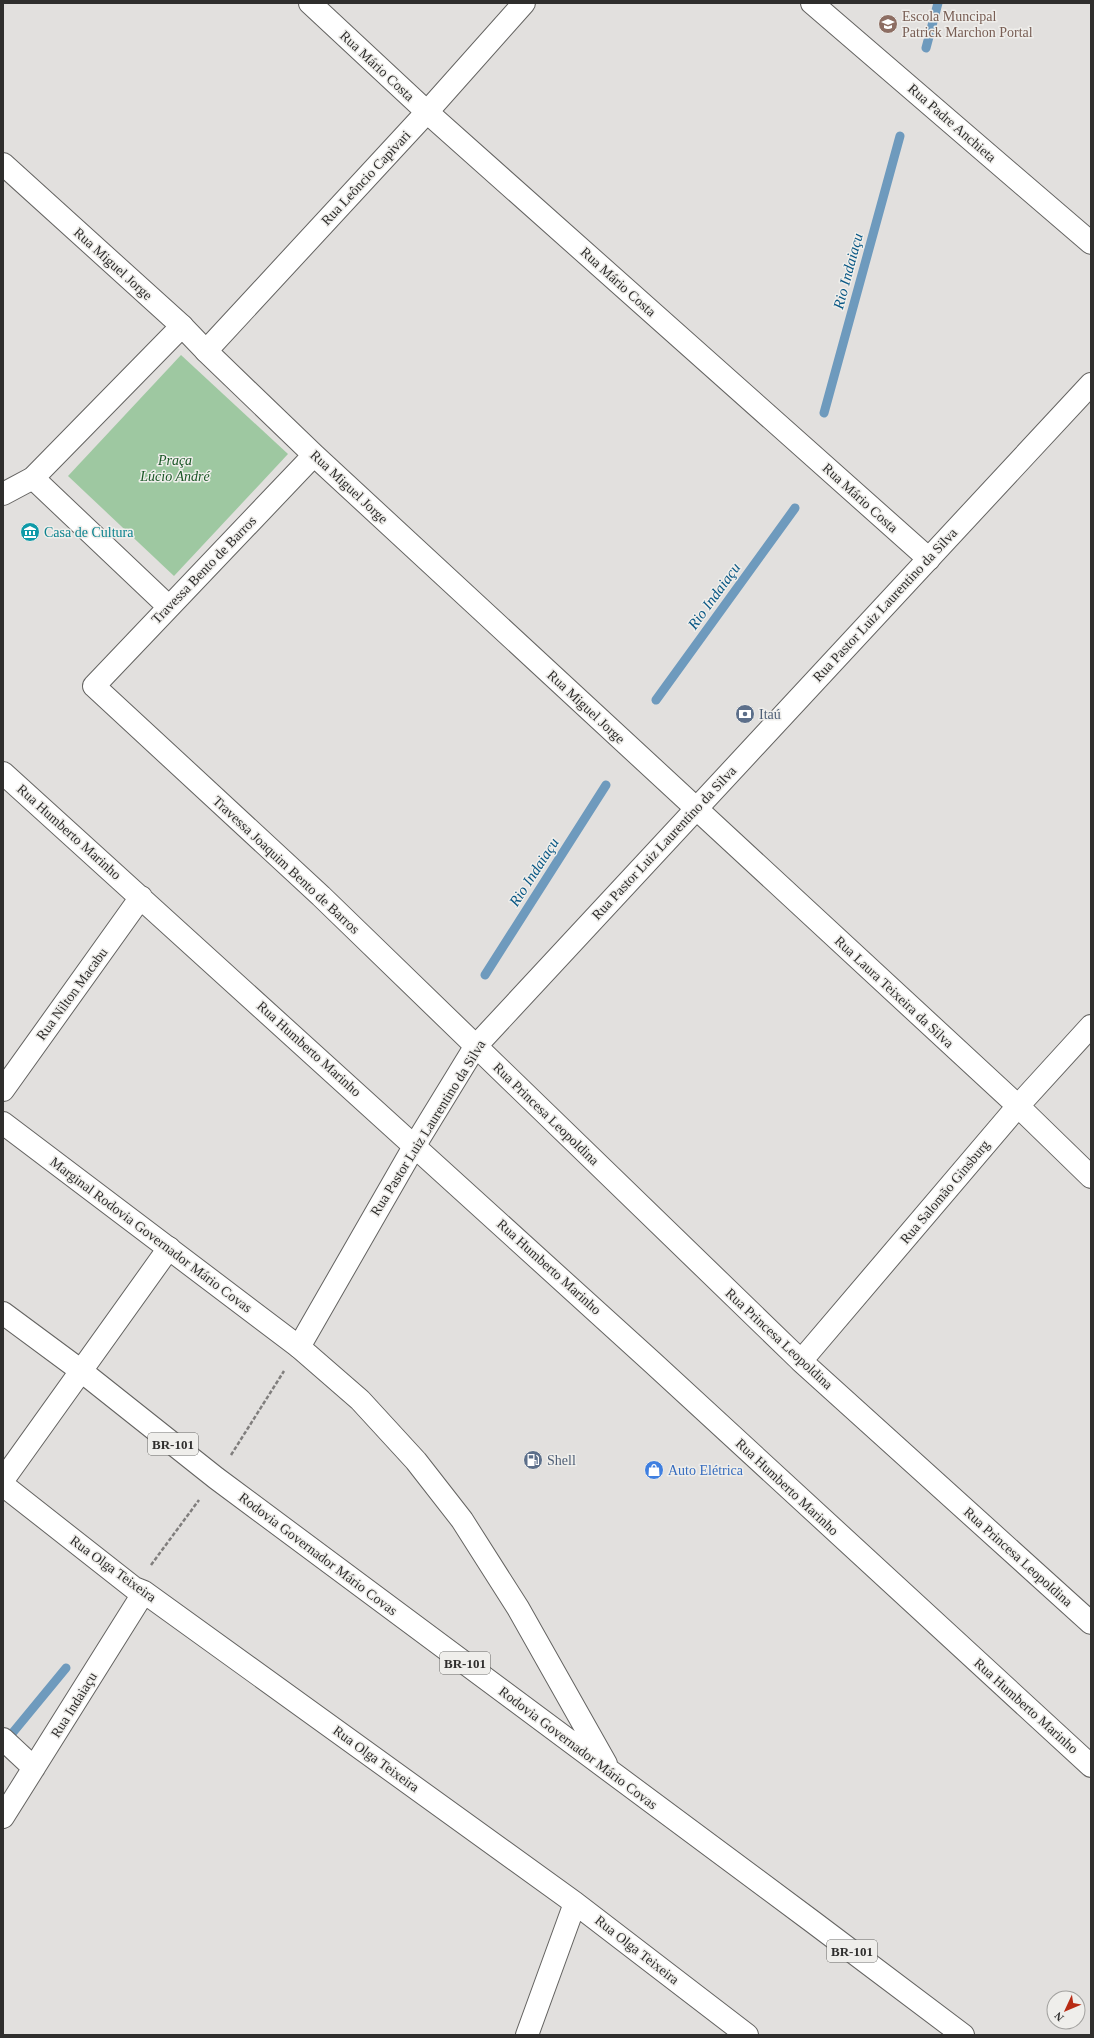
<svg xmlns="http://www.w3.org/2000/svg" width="1094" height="2038" font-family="'Times New Roman',serif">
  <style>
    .green { fill: #9ec8a1 }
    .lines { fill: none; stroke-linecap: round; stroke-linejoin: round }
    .stream { stroke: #6e9abd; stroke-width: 9 }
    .street-casing { stroke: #646361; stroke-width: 24 }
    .secondary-casing { stroke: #646361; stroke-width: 24 }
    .highway-casing { stroke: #646361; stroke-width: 24 }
    .path { stroke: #807e7d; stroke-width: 2.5; stroke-dasharray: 4 2; stroke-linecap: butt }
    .street { stroke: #fff; stroke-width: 22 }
    .secondary { stroke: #fff; stroke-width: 22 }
    .highway { stroke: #fff; stroke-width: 22 }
    .labels { text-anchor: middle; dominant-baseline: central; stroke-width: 3; stroke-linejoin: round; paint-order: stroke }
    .shield { fill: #efeeeb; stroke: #696866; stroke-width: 1 }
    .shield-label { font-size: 13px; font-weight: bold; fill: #2f2e2d }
    .education-label { font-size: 14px; fill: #785e54; stroke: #efeeeb; text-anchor: start }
    .street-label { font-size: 14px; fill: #2f2e2d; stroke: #efeeeb }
    .park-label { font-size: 14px; font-style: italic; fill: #195625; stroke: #efeeeb }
    .culture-label { font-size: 14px; fill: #0d838f; stroke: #efeeeb; text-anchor: start }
    .service-label { font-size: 14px; fill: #4e5e75; stroke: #efeeeb; text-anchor: start }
    .shop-label { font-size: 14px; fill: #366cbe; stroke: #efeeeb; text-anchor: start }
    .water-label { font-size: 15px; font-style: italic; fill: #085784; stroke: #efeeeb }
  </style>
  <rect width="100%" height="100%" fill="#e2e0de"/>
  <path class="green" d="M181,355L288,454L174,576L68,476Z"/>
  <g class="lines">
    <path class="stream" d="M926,48L938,3
      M824,413L900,136
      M656,700L795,508
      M485,975L606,785
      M5,1742L66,1668"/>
    <g class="street-casing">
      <path id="street" d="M310,3L427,112L929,559
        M3,164L182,326
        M206,351L314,455L1018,1106L1091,1177
        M314,455L94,686L321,896L801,1361L1091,1623
        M33,478L169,607
        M3,773L652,1362L1091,1766
        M3,1090L141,897
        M801,1361L1018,1106L1091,1026
        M3,1485L134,1588L144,1592L575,1903L747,2035
        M3,1739L34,1768
        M3,1817L144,1592
        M527,2035L575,1903"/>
    </g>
    <g class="secondary-casing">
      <path id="secondary" d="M812,3L1091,243
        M3,494L33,478L182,326L206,351L427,112L524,3
        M3,1123L299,1347L415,1145L475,1047L1091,384"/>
    </g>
    <g class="highway-casing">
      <path id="highway" d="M3,1313L80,1370L216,1478L813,1922L963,2035
        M299,1347L360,1400L416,1461L462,1520L518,1608L606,1764
        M3,1480L169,1248"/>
    </g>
    <path class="path" d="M231,1455L284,1371
      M151,1565L199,1500"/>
    <use href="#street" class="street"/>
    <use href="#secondary" class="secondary"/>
    <use href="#highway" class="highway"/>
  </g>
  <defs>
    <g id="school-disc" transform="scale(1)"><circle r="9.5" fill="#8d6e63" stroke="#efeeeb"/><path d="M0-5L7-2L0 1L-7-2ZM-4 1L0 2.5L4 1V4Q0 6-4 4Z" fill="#fff"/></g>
    <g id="museum-disc" transform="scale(1)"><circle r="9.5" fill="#0f9aa8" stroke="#efeeeb"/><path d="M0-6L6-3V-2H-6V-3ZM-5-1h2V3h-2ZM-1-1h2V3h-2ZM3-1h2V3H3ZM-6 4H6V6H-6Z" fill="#fff"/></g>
    <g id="bank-disc" transform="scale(1)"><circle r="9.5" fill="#5c6f8a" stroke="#efeeeb"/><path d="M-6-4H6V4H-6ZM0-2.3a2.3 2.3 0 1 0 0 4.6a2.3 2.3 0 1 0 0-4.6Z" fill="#fff"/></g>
    <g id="fuel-disc" transform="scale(1)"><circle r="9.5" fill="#5c6f8a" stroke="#efeeeb"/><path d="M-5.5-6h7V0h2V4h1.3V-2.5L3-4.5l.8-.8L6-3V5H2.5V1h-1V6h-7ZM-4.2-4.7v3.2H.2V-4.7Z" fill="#fff"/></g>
    <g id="shop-disc" transform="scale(1)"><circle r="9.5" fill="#3f7fe0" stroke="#efeeeb"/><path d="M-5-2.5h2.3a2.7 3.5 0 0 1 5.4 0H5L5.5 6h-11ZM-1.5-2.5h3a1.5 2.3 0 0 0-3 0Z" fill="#fff"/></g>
  </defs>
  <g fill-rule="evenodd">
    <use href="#school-disc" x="888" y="24"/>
    <use href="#museum-disc" x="30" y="532"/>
    <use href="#bank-disc" x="745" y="714"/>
    <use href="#fuel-disc" x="533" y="1460"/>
    <use href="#shop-disc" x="654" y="1470"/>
  </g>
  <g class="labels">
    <g class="shield">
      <rect x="148" y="1433" width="50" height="22" rx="3"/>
      <rect x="440" y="1652" width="50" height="22" rx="3"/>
      <rect x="827" y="1940" width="50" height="22" rx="3"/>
    </g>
    <g class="shield-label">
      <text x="173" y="1444">BR-101</text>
      <text x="465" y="1663">BR-101</text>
      <text x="852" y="1951">BR-101</text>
    </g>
    <g class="education-label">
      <text x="902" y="16">Escola Muncipal<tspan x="902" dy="16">Patrick Marchon Portal</tspan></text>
    </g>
    <g class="street-label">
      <text transform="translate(377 66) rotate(43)">Rua Mário Costa</text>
      <text transform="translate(952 123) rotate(41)">Rua Padre Anchieta</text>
      <text transform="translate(366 178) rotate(-47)">Rua Leôncio Capivari</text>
      <text transform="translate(113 264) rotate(42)">Rua Miguel Jorge</text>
      <text transform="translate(618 282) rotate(42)">Rua Mário Costa</text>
      <text transform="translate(349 487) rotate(43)">Rua Miguel Jorge</text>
      <text transform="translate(860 498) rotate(42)">Rua Mário Costa</text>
      <text transform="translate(204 570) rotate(-46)">Travessa Bento de Barros</text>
      <text transform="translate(885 605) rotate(-47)">Rua Pastor Luiz Laurentino da Silva</text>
      <text transform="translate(586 707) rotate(43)">Rua Miguel Jorge</text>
      <text transform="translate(69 832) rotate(42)">Rua Humberto Marinho</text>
      <text transform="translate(664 843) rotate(-47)">Rua Pastor Luiz Laurentino da Silva</text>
      <text transform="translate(286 865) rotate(43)">Travessa Joaquim Bento de Barros</text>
      <text transform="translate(894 992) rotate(43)">Rua Laura Teixeira da Silva</text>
      <text transform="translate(72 994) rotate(-54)">Rua Nilton Macabu</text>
      <text transform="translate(309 1049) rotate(42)">Rua Humberto Marinho</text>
      <text transform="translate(546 1114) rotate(44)">Rua Princesa Leopoldina</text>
      <text transform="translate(428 1128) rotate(-58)">Rua Pastor Luiz Laurentino da Silva</text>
      <text transform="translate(945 1192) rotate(-50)">Rua Salomão Ginsburg</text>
      <text transform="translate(151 1235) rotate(37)">Marginal Rodovia Governador Mário Covas</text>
      <text transform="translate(549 1267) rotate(42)">Rua Humberto Marinho</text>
      <text transform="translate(779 1339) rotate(43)">Rua Princesa Leopoldina</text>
      <text transform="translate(787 1487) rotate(43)">Rua Humberto Marinho</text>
      <text transform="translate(318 1554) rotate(37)">Rodovia Governador Mário Covas</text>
      <text transform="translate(1018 1557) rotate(42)">Rua Princesa Leopoldina</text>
      <text transform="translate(113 1569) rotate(36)">Rua Olga Teixeira</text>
      <text transform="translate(74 1705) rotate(-58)">Rua Indaiaçu</text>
      <text transform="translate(1026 1706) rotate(42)">Rua Humberto Marinho</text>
      <text transform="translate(578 1748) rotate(37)">Rodovia Governador Mário Covas</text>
      <text transform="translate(376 1759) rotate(36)">Rua Olga Teixeira</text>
      <text transform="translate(637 1950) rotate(38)">Rua Olga Teixeira</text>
    </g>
    <g class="park-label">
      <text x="175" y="460">Praça<tspan x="175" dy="16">Lúcio André</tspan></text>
    </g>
    <g class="culture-label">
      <text x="44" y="532">Casa de Cultura</text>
    </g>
    <g class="service-label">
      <text x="759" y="714">Itaú</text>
      <text x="547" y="1460">Shell</text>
    </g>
    <g class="shop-label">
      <text x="668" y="1470">Auto Elétrica</text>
    </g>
    <g class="water-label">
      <text transform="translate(848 271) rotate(-75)">Rio Indaiaçu</text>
      <text transform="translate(714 596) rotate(-54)">Rio Indaiaçu</text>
      <text transform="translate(534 872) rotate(-57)">Rio Indaiaçu</text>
    </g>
  </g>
  <rect width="1094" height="2038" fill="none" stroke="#2f2e2d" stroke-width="8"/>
  <g transform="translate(1066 2010) rotate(226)"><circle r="19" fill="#efeeeb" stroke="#a2a19f"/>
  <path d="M0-3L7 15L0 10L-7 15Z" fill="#b82b14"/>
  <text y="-6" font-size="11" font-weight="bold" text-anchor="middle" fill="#2f2e2d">N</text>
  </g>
</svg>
